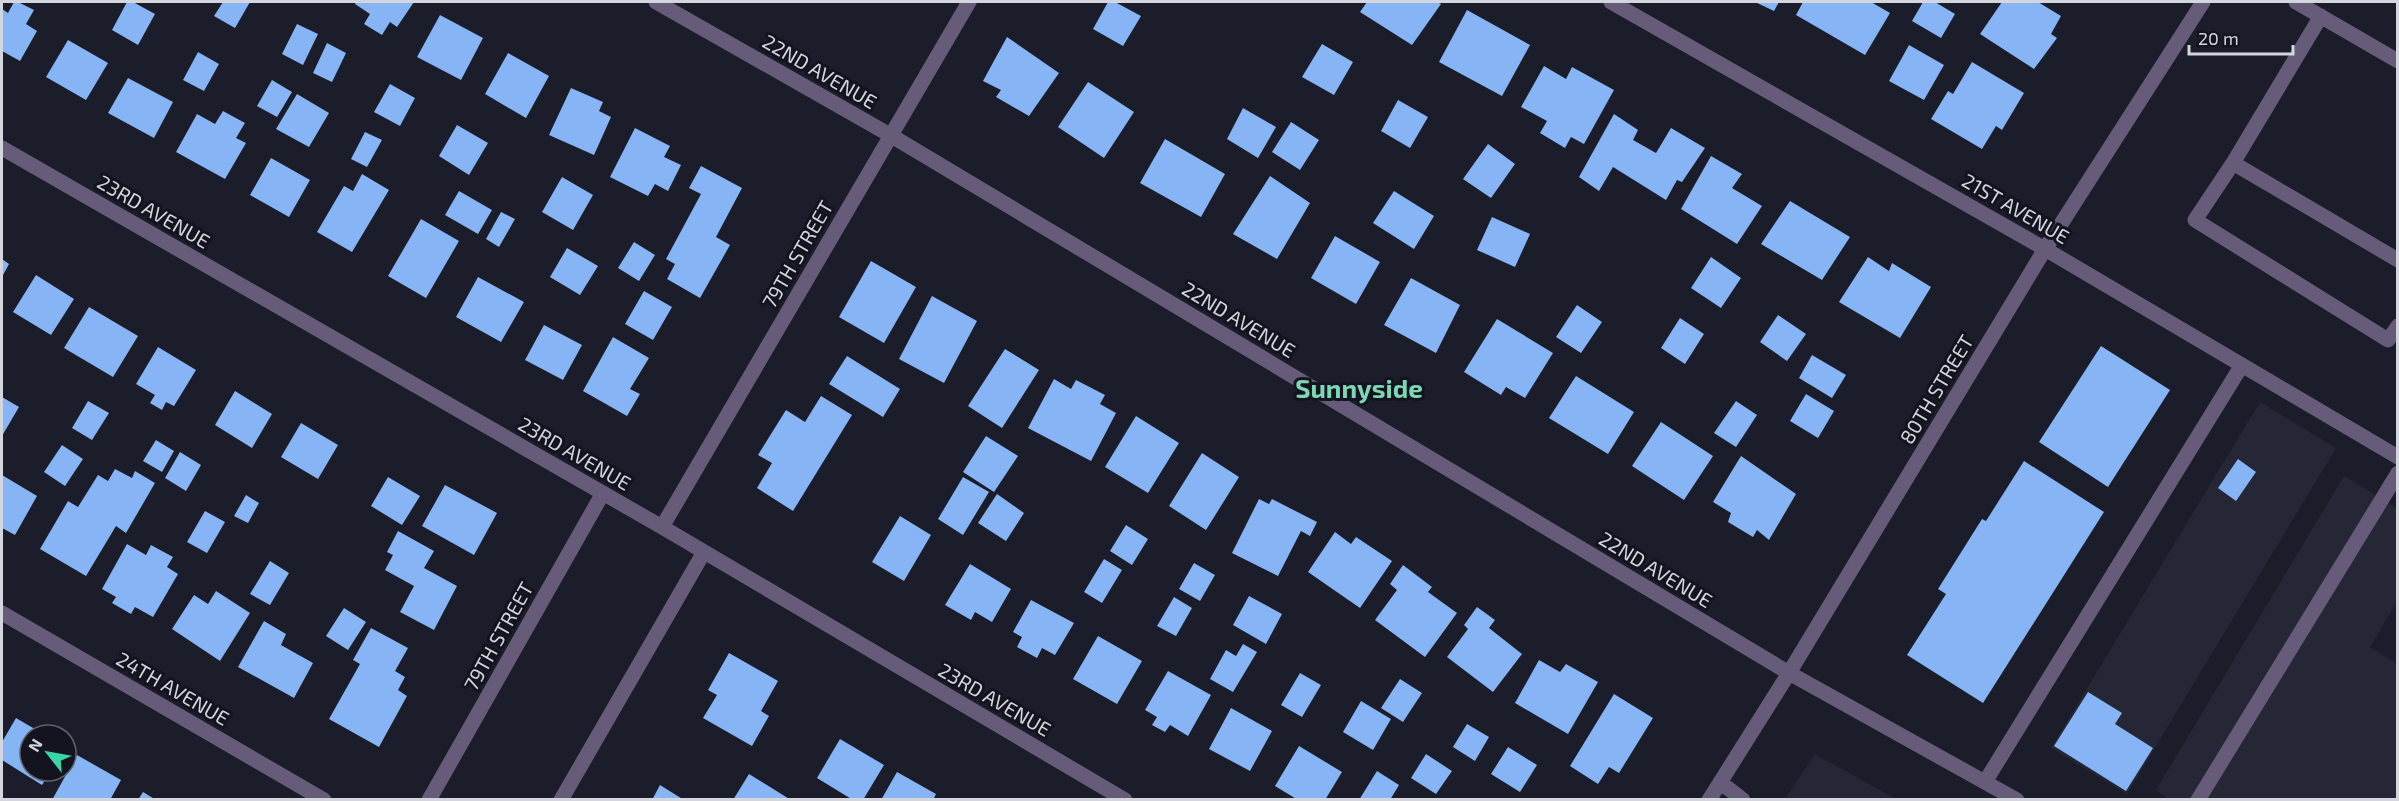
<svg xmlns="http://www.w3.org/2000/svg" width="2399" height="801" font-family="'Exo 2',sans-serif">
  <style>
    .built { fill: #252737 }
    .building { fill: #86b4f4 }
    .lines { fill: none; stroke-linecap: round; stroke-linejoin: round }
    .minor { stroke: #665b78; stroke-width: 15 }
    .labels { text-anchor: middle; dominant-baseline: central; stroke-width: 6; stroke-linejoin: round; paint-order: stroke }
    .street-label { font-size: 20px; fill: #d4d6de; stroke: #131420 }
    .district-label { font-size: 26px; font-weight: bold; fill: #7ed7b4; stroke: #131420 }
  </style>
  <rect width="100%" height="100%" fill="#1c1d2a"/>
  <path class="built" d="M2260,402L2336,448L2127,794L2051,748Z
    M2344,476L2397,508V602L2370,647L2397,664V799L2171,800L2156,790Z
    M1815,754L1896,799H1785Z"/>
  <path class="building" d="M14,2H18L34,10L26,24L37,31L20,61L2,51V9L8,13Z
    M127,2H133L155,14L138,45L112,30Z
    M223,2H250L235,28L214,16Z
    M356,2H414L397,27L390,22L382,35L364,24L370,14L355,4Z
    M1108,2H1115L1141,16L1123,46L1093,29Z
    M1367,2H1437L1441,4L1412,45L1360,12Z
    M1755,2H1779L1774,11Z
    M1803,2H1871L1890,13L1865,55L1796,15Z
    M1923,2H1935L1955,14L1941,38L1912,21Z
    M2002,2H2038L2061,16L2051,34L2057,38L2034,69L1980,34Z
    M1467,10L1530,45L1502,96L1439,62Z
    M440,15L483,38L461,80L417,57Z
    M297,24L318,34L303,65L282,54Z
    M1007,37L1059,73L1029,116L996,97L1001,90L983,81Z
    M68,40L108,63L86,100L46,77Z
    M327,43L346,53L332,82L313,73Z
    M1322,44L1353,62L1334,95L1302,77Z
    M1909,45L1944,65L1924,100L1889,81Z
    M198,52L219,64L204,91L183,80Z
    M508,53L549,76L526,118L485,94Z
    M1972,62L2024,93L2002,130L1996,126L1982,149L1931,119L1948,91L1953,94Z
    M1544,66L1566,79L1572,67L1614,90L1584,144L1571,137L1565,148L1540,133L1547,121L1521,107Z
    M128,78L173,102L154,138L108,113Z
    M272,80L292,92L277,117L257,106Z
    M1088,82L1134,112L1104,158L1058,127Z
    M390,84L415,98L400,126L374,112Z
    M571,88L603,102L599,111L611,117L594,155L549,135Z
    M297,94L329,113L309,147L276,129Z
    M1398,100L1428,117L1410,148L1381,131Z
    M1243,108L1276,127L1258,158L1227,139Z
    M223,111L245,123L236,138L246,143L225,179L176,152L197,114L215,124Z
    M1614,114L1638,130L1633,140L1656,153L1671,128L1705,148L1682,182L1677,180L1666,200L1613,167L1599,191L1579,177Z
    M1291,122L1319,140L1300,170L1272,152Z
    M457,125L488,143L469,175L439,156Z
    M635,128L670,146L664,157L681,165L668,191L655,184L648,196L610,177Z
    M365,132L382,140L367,167L351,159Z
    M1165,139L1225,174L1201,217L1140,183Z
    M1488,144L1515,164L1491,198L1463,179Z
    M1711,156L1742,174L1732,188L1762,206L1737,244L1681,209Z
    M271,158L310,180L289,217L250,195Z
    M701,166L742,188L716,237L730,245L700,298L667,279L675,264L666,259L701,194L689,188Z
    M362,174L389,190L352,252L317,232L344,186L353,191Z
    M1270,176L1310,203L1277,259L1233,234Z
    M562,177L593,195L573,230L542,212Z
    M459,191L492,210L478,234L445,215Z
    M1394,191L1434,216L1414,249L1373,223Z
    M1790,201L1850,237L1822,280L1761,244Z
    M501,212L515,219L499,247L486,239Z
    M1492,217L1530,234L1515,267L1477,250Z
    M421,219L459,241L426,298L388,276Z
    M1335,236L1380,262L1356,304L1311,278Z
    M634,242L655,255L639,281L618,268Z
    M567,248L598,266L580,295L550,277Z
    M1711,257L1741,278L1721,308L1691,288Z
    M1868,257L1889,271L1892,263L1931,287L1900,338L1839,302Z
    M2,259L9,264L2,277Z
    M871,261L916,287L884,343L839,317Z
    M36,275L74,299L51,335L13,312Z
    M478,277L524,302L501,342L456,317Z
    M1411,278L1460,305L1436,353L1384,325Z
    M644,291L672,307L653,340L625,324Z
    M932,296L977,321L944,383L899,359Z
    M1577,305L1602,322L1581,353L1556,337Z
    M89,307L138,336L113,377L64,348Z
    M1778,315L1806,334L1787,361L1760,342Z
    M1680,318L1704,334L1685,364L1661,348Z
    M1497,319L1553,353L1525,398L1506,387L1501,395L1464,372Z
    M544,325L582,345L563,380L525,360Z
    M613,337L649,358L630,389L640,394L627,416L583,391Z
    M2101,346L2170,390L2108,487L2039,442Z
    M158,347L196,370L174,406L166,402L162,410L150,403L155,395L136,384Z
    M1005,349L1039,370L1002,428L968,406Z
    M1812,355L1846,375L1832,398L1799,378Z
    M847,356L900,389L883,417L829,384Z
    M1576,376L1634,412L1608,454L1549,418Z
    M1054,379L1071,389L1076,380L1105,395L1100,404L1116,413L1091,461L1028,428Z
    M235,391L272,414L252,448L215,425Z
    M1806,394L1834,411L1818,438L1790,421Z
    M821,396L852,415L793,511L757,488L772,463L758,455L786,410L805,422Z
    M2,397L19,407L2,436Z
    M88,401L109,413L92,440L72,428Z
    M1736,401L1757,415L1736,447L1714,433Z
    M1136,416L1179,443L1148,493L1105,467Z
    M1661,422L1713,456L1684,500L1632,466Z
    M301,423L338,445L318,479L281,457Z
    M986,436L1018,456L994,492L963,472Z
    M156,440L174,451L162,472L143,461Z
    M62,445L83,459L65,486L44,472Z
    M180,452L201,465L186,491L165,478Z
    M1202,453L1239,477L1206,530L1169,506Z
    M1741,456L1796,494L1769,540L1757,530L1753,537L1728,522L1731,513L1713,502Z
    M2238,459L2256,472L2236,501L2218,488Z
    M2024,461L2104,512L1983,703L1907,655L1946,594L1938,589L1982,519L1986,521Z
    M115,469L132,478L135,471L155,483L126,533L116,526L86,576L40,549L68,501L78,507L98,475L108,481Z
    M2,475L37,496L15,535L2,528Z
    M388,477L420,496L402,525L371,506Z
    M963,477L989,492L963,535L938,519Z
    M445,485L497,513L474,555L422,526Z
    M997,494L1024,513L1006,541L978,523Z
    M246,495L259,503L248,523L234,516Z
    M1259,499L1269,504L1272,499L1317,522L1310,536L1301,531L1278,576L1232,553Z
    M205,511L225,522L207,553L187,542Z
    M900,516L931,535L904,581L872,562Z
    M1126,525L1148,539L1132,565L1110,551Z
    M398,531L434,551L424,568L457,586L434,630L400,612L414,586L385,570L393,555L387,552Z
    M1335,532L1351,544L1356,537L1392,561L1360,608L1308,572Z
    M127,544L146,555L151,545L173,557L167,567L178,574L153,617L135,607L131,614L112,603L116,597L102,589Z
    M1104,559L1122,570L1102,603L1084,592Z
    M270,561L289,573L270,605L250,594Z
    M1194,563L1215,575L1200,601L1179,589Z
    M970,564L1011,589L992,622L975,612L971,620L945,605Z
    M1403,565L1432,587L1428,592L1457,613L1425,657L1375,620L1397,590L1390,584Z
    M216,591L250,613L220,661L172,629L194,595L208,604Z
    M1249,596L1282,614L1266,644L1233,625Z
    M1174,597L1192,608L1176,636L1157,626Z
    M1031,600L1074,623L1055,655L1042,648L1037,658L1017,647L1022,637L1013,632Z
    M1477,607L1495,620L1489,628L1522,654L1493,692L1447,657L1468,629L1464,625Z
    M344,608L366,622L348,650L326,636Z
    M264,621L286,634L281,645L313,663L294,698L238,667Z
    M371,628L408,648L395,671L405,677L398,690L407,696L379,747L329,719L360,664L353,660Z
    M1098,636L1142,661L1117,704L1073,679Z
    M1243,644L1257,652L1233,692L1210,679L1226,650L1236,656Z
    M729,653L778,681L761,711L769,716L752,746L703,718L717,695L708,690Z
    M1539,660L1560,672L1566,664L1598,682L1568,734L1515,703Z
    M1168,671L1211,695L1188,736L1170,725L1165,732L1152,725L1157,717L1145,710Z
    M1300,673L1321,685L1302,717L1281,705Z
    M1400,679L1422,693L1403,722L1381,708Z
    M2088,692L2122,713L2115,724L2153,748L2126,791L2054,746Z
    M1614,694L1653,718L1619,773L1609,767L1598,784L1570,766Z
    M1361,701L1391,719L1373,750L1343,732Z
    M1231,708L1272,731L1250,771L1209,749Z
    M16,718L45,735H30V771H51L42,785L2,760V742Z
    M1467,724L1489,737L1475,761L1453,747Z
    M840,739L884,765L863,800H853L817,778Z
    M1299,746L1342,772L1325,800H1298L1275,786Z
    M1508,747L1537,765L1520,792L1491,774Z
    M1426,754L1452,771L1436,794L1411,778Z
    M77,755L121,780L110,800H52Z
    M1377,771L1399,785L1390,800H1359Z
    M897,772L936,794L933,800H881Z
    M749,774L791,800H733Z
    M660,785L684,800H652Z
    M143,792L156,800H138Z"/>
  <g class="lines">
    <path class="minor" d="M656,2L890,135L1789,673L2017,800
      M1611,2L2045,249L2398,457
      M2296,2L2398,61
      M2321,16L2233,163L2195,220L2388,340L2398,326
      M2,148L662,527L1125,800
      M2233,163L2398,260
      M662,527L969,2
      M2,613L324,800
      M1720,782L1743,800
      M1985,782L2242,365
      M429,800L603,493
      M561,800L704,552
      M1709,800L1789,673L2045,249L2203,2
      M2198,800L2398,473"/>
  </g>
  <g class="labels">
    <g class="street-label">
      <text transform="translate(820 71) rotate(30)">22ND AVENUE</text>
      <text transform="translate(2016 208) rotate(30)">21ST AVENUE</text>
      <text transform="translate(154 211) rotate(30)">23RD AVENUE</text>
      <text transform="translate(797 254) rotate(-60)">79TH STREET</text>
      <text transform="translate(1239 319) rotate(31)">22ND AVENUE</text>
      <text transform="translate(1936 389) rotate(-59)">80TH STREET</text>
      <text transform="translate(575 453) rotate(30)">23RD AVENUE</text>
      <text transform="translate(1656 569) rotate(31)">22ND AVENUE</text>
      <text transform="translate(498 636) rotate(-61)">79TH STREET</text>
      <text transform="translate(173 688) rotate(30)">24TH AVENUE</text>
      <text transform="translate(995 699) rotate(30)">23RD AVENUE</text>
    </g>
    <g class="district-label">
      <text x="1359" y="387">Sunnyside</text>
    </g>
  </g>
  <rect width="2399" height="801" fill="none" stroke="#d4d6de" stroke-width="6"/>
  <g transform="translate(48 753) rotate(301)"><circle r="28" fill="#131420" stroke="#60626c" stroke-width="1.5"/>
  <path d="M0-4.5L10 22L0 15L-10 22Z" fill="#3bd4a4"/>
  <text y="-9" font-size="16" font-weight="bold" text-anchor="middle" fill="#d4d6de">N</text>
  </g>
  <path d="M2189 45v9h104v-9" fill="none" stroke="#d4d6de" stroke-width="3"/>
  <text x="2198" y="45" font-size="18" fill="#d4d6de" stroke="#131420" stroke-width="4.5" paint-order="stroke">20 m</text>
</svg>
